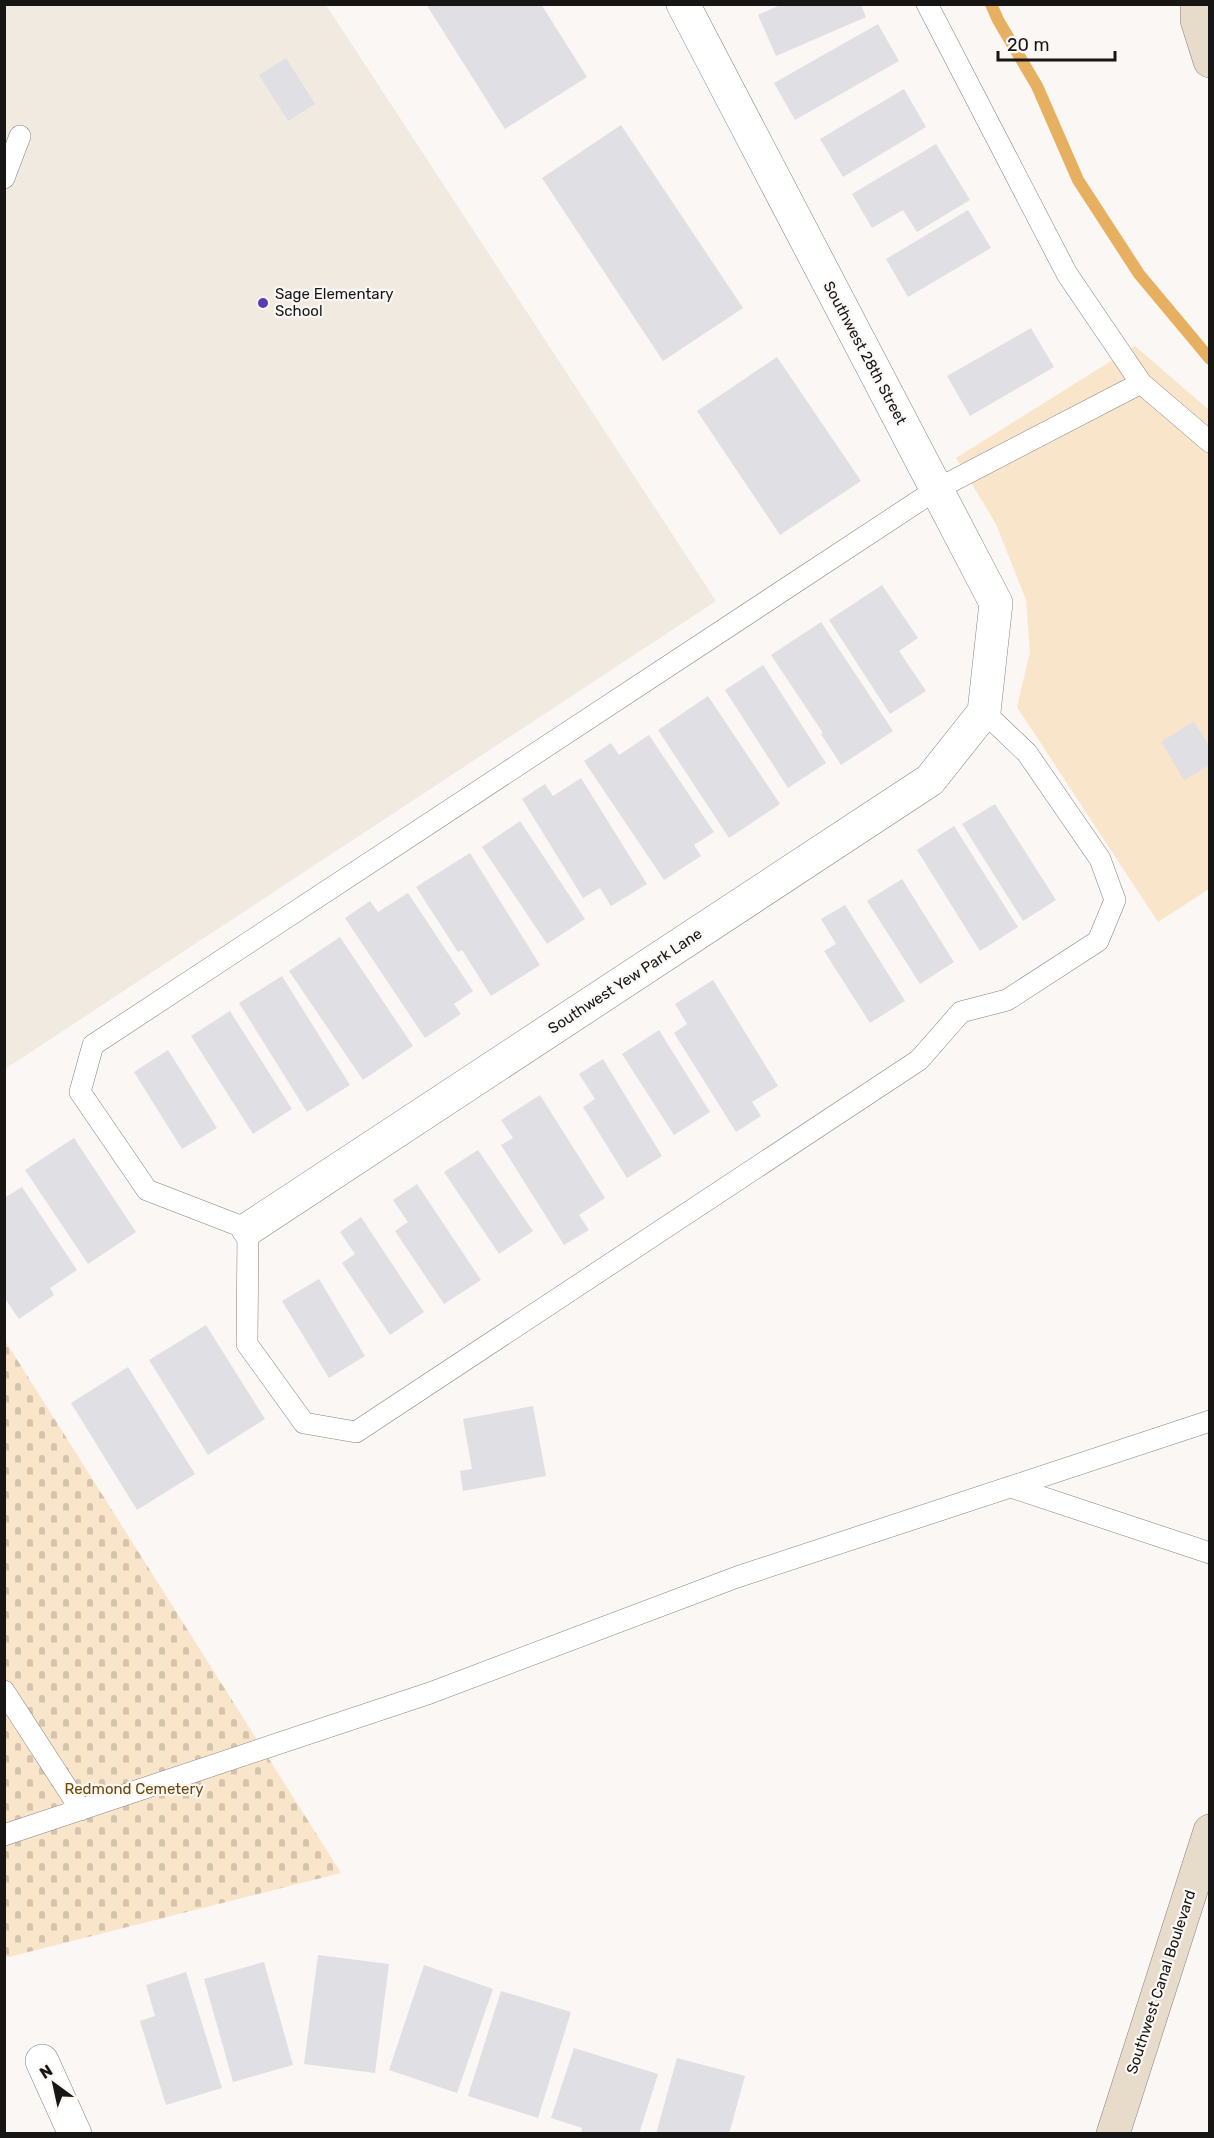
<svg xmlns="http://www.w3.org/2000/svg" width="1214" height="2138" font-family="Rubik,sans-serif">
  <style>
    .built { fill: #f1eae0 }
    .cemetery { fill: url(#cemetery-stones) }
    .green { fill: #f9e5ca }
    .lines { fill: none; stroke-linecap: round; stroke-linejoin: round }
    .stream { stroke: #e6b060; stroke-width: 12 }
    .building { fill: #e0dfe3 }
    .service-casing { stroke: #858380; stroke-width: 22 }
    .minor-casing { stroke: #858380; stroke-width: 34 }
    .secondary-casing { stroke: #858380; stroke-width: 34 }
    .service { stroke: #fff; stroke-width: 21 }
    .minor { stroke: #fff; stroke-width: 33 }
    .secondary { stroke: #e7dbc9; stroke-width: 33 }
    .poi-dot { fill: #5a3bb3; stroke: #faf7f4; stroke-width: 2 }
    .labels { text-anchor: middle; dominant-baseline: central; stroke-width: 4.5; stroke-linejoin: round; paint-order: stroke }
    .poi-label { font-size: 15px; fill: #171615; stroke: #faf7f4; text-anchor: start }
    .street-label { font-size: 15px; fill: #171615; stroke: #faf7f4 }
    .park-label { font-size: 15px; fill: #6a4705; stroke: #faf7f4 }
  </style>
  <defs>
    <pattern id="cemetery-stones" width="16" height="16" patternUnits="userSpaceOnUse" patternTransform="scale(1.5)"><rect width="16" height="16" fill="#f9e5ca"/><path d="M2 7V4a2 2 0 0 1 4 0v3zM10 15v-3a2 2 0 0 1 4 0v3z" fill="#d5c4ad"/></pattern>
  </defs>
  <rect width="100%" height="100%" fill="#faf7f4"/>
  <path class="built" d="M5,5H326L716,601L5,1069Z"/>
  <path class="cemetery" d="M4,1339L341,1873L5,1958Z"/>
  <path class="green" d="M1135,346L1209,410V889L1158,922L1017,707L1030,652L1026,600L996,524L956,458Z"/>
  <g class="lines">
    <path class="stream" d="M991,4L998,20L1037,86L1078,180L1139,274L1210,359"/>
  </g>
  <path class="building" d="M426,4H541L587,77L505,129Z
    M780,5H861L866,17L776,56L758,15Z
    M878,24L899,61L795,120L774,83Z
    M286,58L315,104L288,121L259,75Z
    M904,89L926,127L843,177L820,139Z
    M621,125L743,308L663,361L542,178Z
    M936,144L970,200L917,232L903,210L872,228L852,194Z
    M968,210L991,248L908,297L886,259Z
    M1031,328L1054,367L970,416L947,376Z
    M777,357L861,481L780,535L697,411Z
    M882,585L918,638L899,651L926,691L890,714L829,620Z
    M821,622L893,731L841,765L821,734L823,733L771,655Z
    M763,665L826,763L788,788L725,690Z
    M708,696L780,804L729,838L658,730Z
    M1194,721L1210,748V765L1184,780L1161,742Z
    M649,735L714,832L694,845L701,856L664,880L584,761L611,743L619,755Z
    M581,778L647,884L611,906L600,888L583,898L522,799L545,784L553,796Z
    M995,804L1056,900L1023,921L962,824Z
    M520,821L585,919L547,944L482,847Z
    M954,826L1018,927L980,951L917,850Z
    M470,853L540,965L491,996L462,950L458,952L416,887Z
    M902,879L954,962L920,984L867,901Z
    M408,893L473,991L454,1004L461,1014L425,1038L345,918L370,901L378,912Z
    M845,905L905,1001L870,1023L824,951L836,944L821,919Z
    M340,937L413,1046L363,1080L289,971Z
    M282,976L350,1085L307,1112L239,1003Z
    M713,980L778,1086L752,1102L761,1116L736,1132L674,1033L687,1024L675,1004Z
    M230,1011L292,1109L253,1134L191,1036Z
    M659,1030L710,1112L674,1135L622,1054Z
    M168,1050L217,1128L182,1149L134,1072Z
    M603,1059L662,1156L627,1178L583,1107L595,1099L579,1074Z
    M540,1095L605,1198L579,1215L589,1230L564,1245L501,1145L513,1138L501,1120Z
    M74,1138L136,1232L88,1264L25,1170Z
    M478,1150L533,1231L499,1254L444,1172Z
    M417,1184L481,1280L444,1304L395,1231L408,1222L393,1200Z
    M22,1187L77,1270L50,1288L54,1295L19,1319L4,1297V1198Z
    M361,1217L424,1312L390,1335L342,1263L355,1254L340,1232Z
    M319,1279L365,1356L329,1378L282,1301Z
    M206,1325L265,1419L208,1455L149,1360Z
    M128,1367L195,1474L137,1510L71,1403Z
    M533,1406L546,1476L463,1491L460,1471L472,1469L463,1419Z
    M318,1955L389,1964L375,2073L304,2064Z
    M264,1962L293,2065L233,2082L204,1979Z
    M424,1965L493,1989L457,2093L389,2070Z
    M186,1972L222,2088L166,2105L140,2021L155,2016L146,1985Z
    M501,1991L571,2012L538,2118L468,2096Z
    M574,2048L658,2074L639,2134H581L582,2128L551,2118Z
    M677,2058L745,2076L729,2134H656Z"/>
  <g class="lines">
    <g class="service-casing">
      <path id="service" d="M927,4L1067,274L1141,383L1210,442
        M4,178L20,136
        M984,712L1027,753L1100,859L1115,900L1098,941L1007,1000L961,1012L919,1060L356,1432L304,1423L247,1344L248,1229L147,1190L80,1092L93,1045L937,489L1141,383
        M1011,1487L1210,1553
        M4,1691L81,1810
        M4,1835L430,1693L737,1577L1210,1421"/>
    </g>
    <g class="minor-casing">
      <path id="minor" d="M248,1229L930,780L984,712L996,603L683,4
        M42,2061L75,2134"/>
    </g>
    <g class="secondary-casing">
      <path id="secondary" d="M1197,4V20L1210,61
        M1113,2134L1210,1831"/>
    </g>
    <use href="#service" class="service"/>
    <use href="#minor" class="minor"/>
    <use href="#secondary" class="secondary"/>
  </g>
  <circle class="poi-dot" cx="263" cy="303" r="6"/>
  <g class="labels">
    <g class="poi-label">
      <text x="275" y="294">Sage Elementary<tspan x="275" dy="17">School</tspan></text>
    </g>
    <g class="street-label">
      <text transform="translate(865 353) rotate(62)">Southwest 28th Street</text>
      <text transform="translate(625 981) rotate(-33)">Southwest Yew Park Lane</text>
      <text transform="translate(1161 1982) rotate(-72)">Southwest Canal Boulevard</text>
    </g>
    <g class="park-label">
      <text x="134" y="1789">Redmond Cemetery</text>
    </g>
  </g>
  <rect width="1214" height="2138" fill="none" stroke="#171615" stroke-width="12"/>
  <g transform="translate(54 2084) rotate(327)" stroke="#faf7f4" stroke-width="4.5" paint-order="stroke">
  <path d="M0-4.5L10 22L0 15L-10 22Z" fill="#171615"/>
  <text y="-9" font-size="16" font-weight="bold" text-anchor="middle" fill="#171615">N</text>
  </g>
  <path d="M998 51v9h117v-9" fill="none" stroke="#171615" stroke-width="3"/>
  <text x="1007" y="51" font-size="18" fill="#171615" stroke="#faf7f4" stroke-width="4.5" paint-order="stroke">20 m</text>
</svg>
